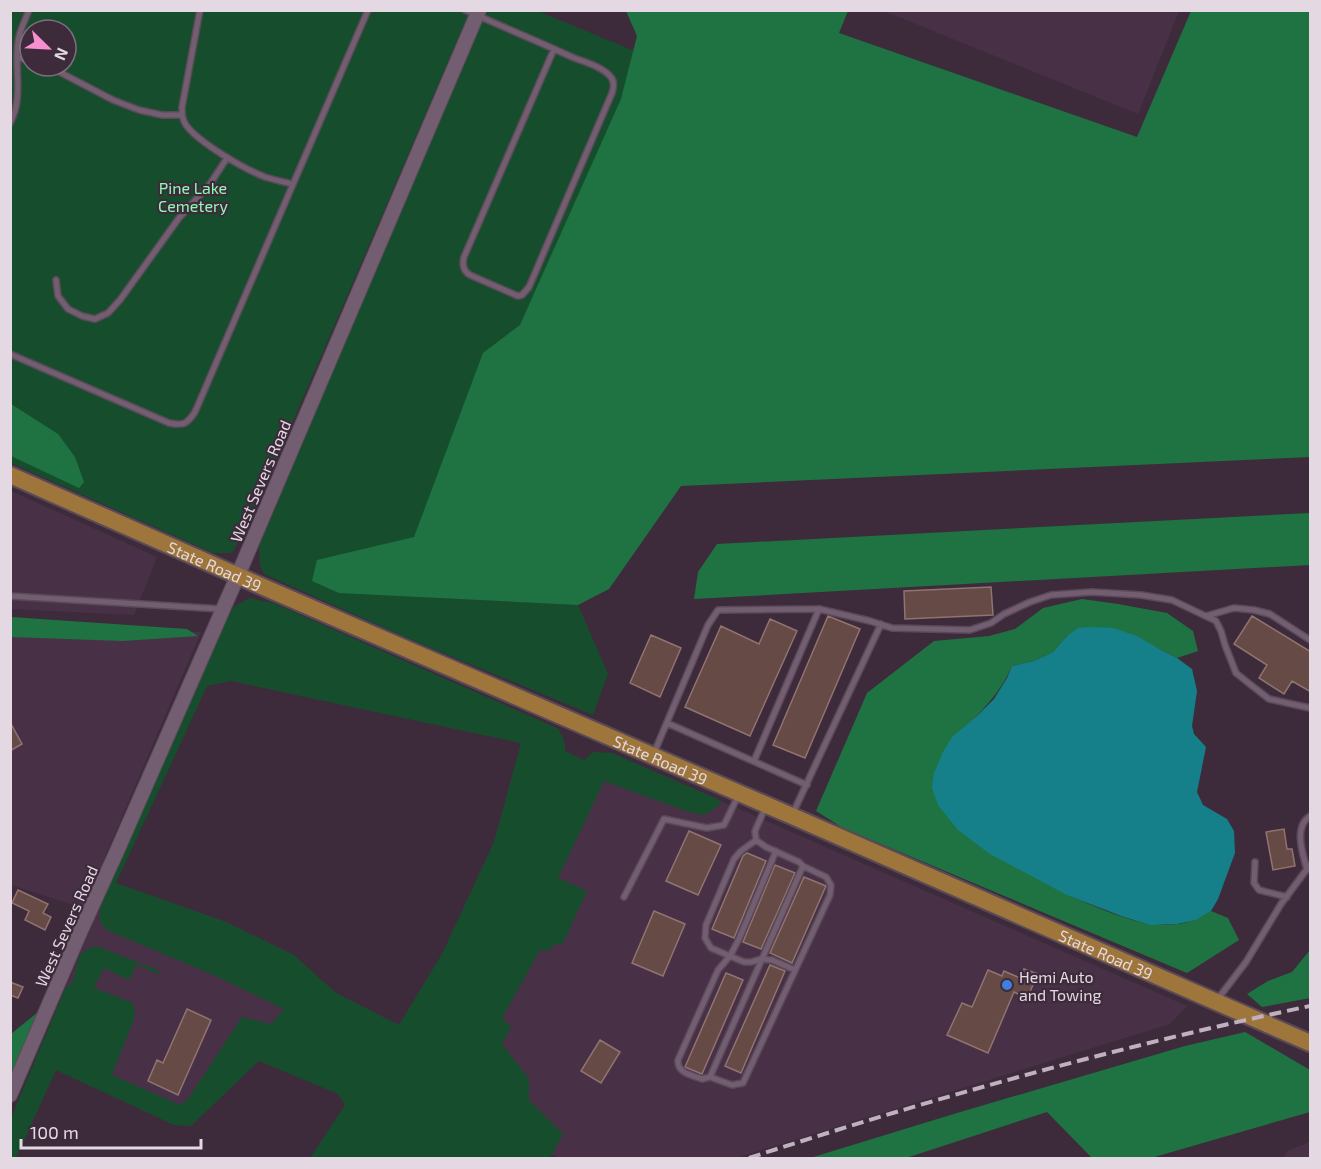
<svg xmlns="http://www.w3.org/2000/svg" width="1321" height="1169" font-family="'Exo 2',sans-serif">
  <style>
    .built { fill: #483147 }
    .green { fill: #164e2d; fill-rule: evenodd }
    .forest { fill: #1f7342 }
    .water { fill: #158089 }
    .building { fill: #654a46; stroke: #917370; stroke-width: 1.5 }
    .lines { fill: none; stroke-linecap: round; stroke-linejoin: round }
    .service-casing { stroke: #5a4a58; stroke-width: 8 }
    .tertiary-casing { stroke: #5a4a58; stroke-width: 16 }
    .primary-casing { stroke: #5a4a58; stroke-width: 20 }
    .service { stroke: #735e71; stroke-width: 5 }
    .tertiary { stroke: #735e71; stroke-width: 14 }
    .primary { stroke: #9e753a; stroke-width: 16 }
    .rail { stroke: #bfb1bd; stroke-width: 4; stroke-dasharray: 12 6; stroke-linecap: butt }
    .shop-dot { fill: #3f7fe0; stroke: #3d2b3c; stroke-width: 2 }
    .labels { text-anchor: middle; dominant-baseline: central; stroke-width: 4.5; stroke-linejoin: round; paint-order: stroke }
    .park-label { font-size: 16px; fill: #8ef9b1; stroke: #3d2b3c }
    .street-label { font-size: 16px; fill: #e4d8e2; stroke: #3d2b3c }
    .poi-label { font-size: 16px; fill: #e4d8e2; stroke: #3d2b3c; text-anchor: start }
  </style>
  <rect width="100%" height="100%" fill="#3d2b3c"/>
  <path class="built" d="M884,11L1179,10V11L1138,114Z
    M11,491L157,557L134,615L11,609Z
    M11,627L201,632L83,908L11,885Z
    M612,753L1187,1006L1170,1024L736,1158H560L443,1113Z
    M111,881L115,883L226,922L294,955L303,994L191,1126L174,1125L36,1058Z
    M1310,1142V1158H1284L1287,1151Z"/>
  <path class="green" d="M11,11H470L250,521L232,553H213L11,463ZM30,30H66V66H30Z
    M486,11H538L656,60L425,597L578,605L608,674L593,715L407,638L264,574L260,565L259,546Z
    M249,598L273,603L557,728C562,734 566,743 565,751L584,760L593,752L612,753L722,801L714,809L704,815L689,812L604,781L558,878L587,891L562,945L555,944L548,951L540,950L502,1018L511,1027L502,1044L529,1079V1100L563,1134L550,1158H310L345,1105L338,1094L259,1061L191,1126L174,1125L56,1070L16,1158H11V1118L65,989L73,982L78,959L84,951L96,946L158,970L159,972L158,974L137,964L129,980L104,968L94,988L133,1003L135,1016L112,1075L180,1105L188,1099L242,1017L271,1024L284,1009L220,978L107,930L100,922V907L223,624L234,607ZM231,681L521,743L494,842L442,954L399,1025L336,993L294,955L226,922L116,883L207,686Z"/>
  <path class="forest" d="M626,11H848L839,33L1137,137L1191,11H1310V457L681,486L609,589L578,605L339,593L312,581L317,560L414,537L483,353L520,325L621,99L637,36Z
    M11,404L58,434L75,457L84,482L79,488L11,456Z
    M1310,513V565L694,599L698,572L717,544Z
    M1082,599L1118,604L1167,613L1193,631L1198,651L1177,658L1159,649L1067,636L1053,652L1034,661L1012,666C1003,687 990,702 975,718L1069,896C1108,911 1152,935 1194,920C1200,918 1205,914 1211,911L1228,918L1239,940L1187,973L843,828L816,811L867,693L934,641L989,636L1015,629L1043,608Z
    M11,617L187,629L198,636L123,641L11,637Z
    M1310,950V998L1262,1007L1247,994L1268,981L1292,972Z
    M38,1012L11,1079V1034Z
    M1245,1032L1310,1070V1112L1151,1158H1092L1047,1112L906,1158H810L957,1113L1185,1046Z"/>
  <path class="water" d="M1092,627L1113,628L1137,636L1159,649L1177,658L1192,669L1197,691L1192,726L1194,734L1206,747L1197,792L1203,805L1227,819L1234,831L1235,853L1218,899L1211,911L1196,920L1177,924L1151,925L1124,917L1069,896L990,854L958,830L938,805L932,788L934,773L943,752L952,737L975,718L994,699L1007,678L1012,666L1034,661L1053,652L1067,636L1078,628Z"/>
  <path class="building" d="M991,587L993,615L905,619L904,591Z
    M828,616L860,629L805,758L773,745Z
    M1252,616L1311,652V692L1292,681L1284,694L1259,678L1267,665L1234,644Z
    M770,619L797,631L750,736L685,707L721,626L759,644Z
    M651,635L681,648L660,697L630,683Z
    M10,722L22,744L10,751Z
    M1284,829L1287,849H1292L1295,866L1273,870L1266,832Z
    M689,831L721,845L698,895L666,881Z
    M747,853L766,861L734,938L712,929L743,856Z
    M775,865L795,873L761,949L743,942Z
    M804,877L826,886L792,963L770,953Z
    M18,890L48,904L43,913L51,917L45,930L25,920L29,911L12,903Z
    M654,911L685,924L663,976L632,963Z
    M770,965L785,971L741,1073L725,1066Z
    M1024,969L1038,974L1027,998L1014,992L988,1053L947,1035L962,1003L972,1007L988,970L1002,976L1004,971L1020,978Z
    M726,973L743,980L702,1074L685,1067Z
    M10,982L23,987L18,998L10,995Z
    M187,1009L211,1020L178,1095L148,1081L157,1060L163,1063Z
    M600,1040L620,1052L601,1083L581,1071Z"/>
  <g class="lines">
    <g class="service-casing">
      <path id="service" d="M200,10L182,107C182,114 182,119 186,125C198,142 244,169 265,177C274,180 284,182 293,184
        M465,10C501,26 537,41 572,57C584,62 601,66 610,76C615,81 614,87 612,93L529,287L522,295L518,296L470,275C463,271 462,265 464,257L554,49
        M17,57L30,61
        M48,66L113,100L139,110L162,115H182
        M10,123C24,98 14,69 18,42C19,31 25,21 29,10
        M56,280L58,296L68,309L82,316L95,319L108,313L120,300L179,218L210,184L227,158
        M10,354L169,423C184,426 187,424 195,412L368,10
        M10,596L221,609
        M1206,616L1234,608L1254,610L1270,614L1310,640
        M667,723L807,785
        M654,753L708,625L718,610L819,609L870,621L892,628L970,630L991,623L1004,614L1030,602L1051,595L1092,592L1141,595L1172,600L1216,621L1221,631L1225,645L1236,673L1251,685L1269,699L1310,708
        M754,761L819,609
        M766,806L755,831L756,840L766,847L799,862L803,866L710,1077L732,1085L743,1083L830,895L831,885L826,877L803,866
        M793,813L881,624
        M756,840L741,851L734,859L706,925L705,938L711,948L744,962H751L761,959L772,960L795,970
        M1255,862L1254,883L1259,890L1287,897
        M1307,870C1303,854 1293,827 1310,816
        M624,897L664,819L707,828L724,825L739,794
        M1217,1000L1246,962L1281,904L1310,865
        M710,1077L702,1079C691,1075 677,1073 678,1060L718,970L730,956L739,939L776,851"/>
    </g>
    <g class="tertiary-casing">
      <path id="tertiary" d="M10,1095L81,930L117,851L238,575L479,10"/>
    </g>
    <g class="primary-casing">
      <g id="primary">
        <path id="s1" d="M10,475L268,589L792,816L1310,1043"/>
      </g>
    </g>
    <use href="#service" class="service"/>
    <use href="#tertiary" class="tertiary"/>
    <use href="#primary" class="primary"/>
    <path class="rail" d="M749,1158C933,1098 1121,1046 1310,1006"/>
  </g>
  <circle class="shop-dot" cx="1007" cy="985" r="6"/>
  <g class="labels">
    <g class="park-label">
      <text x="193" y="187">Pine Lake<tspan x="193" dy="18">Cemetery</tspan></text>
    </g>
    <g class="street-label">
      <text transform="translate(260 481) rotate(-67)">West Severs Road</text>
      <text stroke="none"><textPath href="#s1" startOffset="224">State Road 39</textPath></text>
      <text stroke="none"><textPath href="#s1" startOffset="710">State Road 39</textPath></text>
      <text transform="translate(66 926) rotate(-66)">West Severs Road</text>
      <text stroke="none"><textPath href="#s1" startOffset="1196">State Road 39</textPath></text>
    </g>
    <g class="poi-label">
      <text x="1019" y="976">Hemi Auto<tspan x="1019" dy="18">and Towing</tspan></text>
    </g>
  </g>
  <rect width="1321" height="1169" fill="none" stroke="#e4d8e2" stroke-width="24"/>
  <g transform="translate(48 48) rotate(114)"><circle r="28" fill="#3d2b3c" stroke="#80707e" stroke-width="1.5"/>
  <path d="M0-4.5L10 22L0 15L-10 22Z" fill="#f690cf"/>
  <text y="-9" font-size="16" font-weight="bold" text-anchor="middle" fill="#e4d8e2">N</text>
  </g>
  <path d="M21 1139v9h180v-9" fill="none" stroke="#e4d8e2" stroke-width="3"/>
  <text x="30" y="1139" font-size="18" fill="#e4d8e2" stroke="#3d2b3c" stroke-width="4.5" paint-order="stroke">100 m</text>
</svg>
